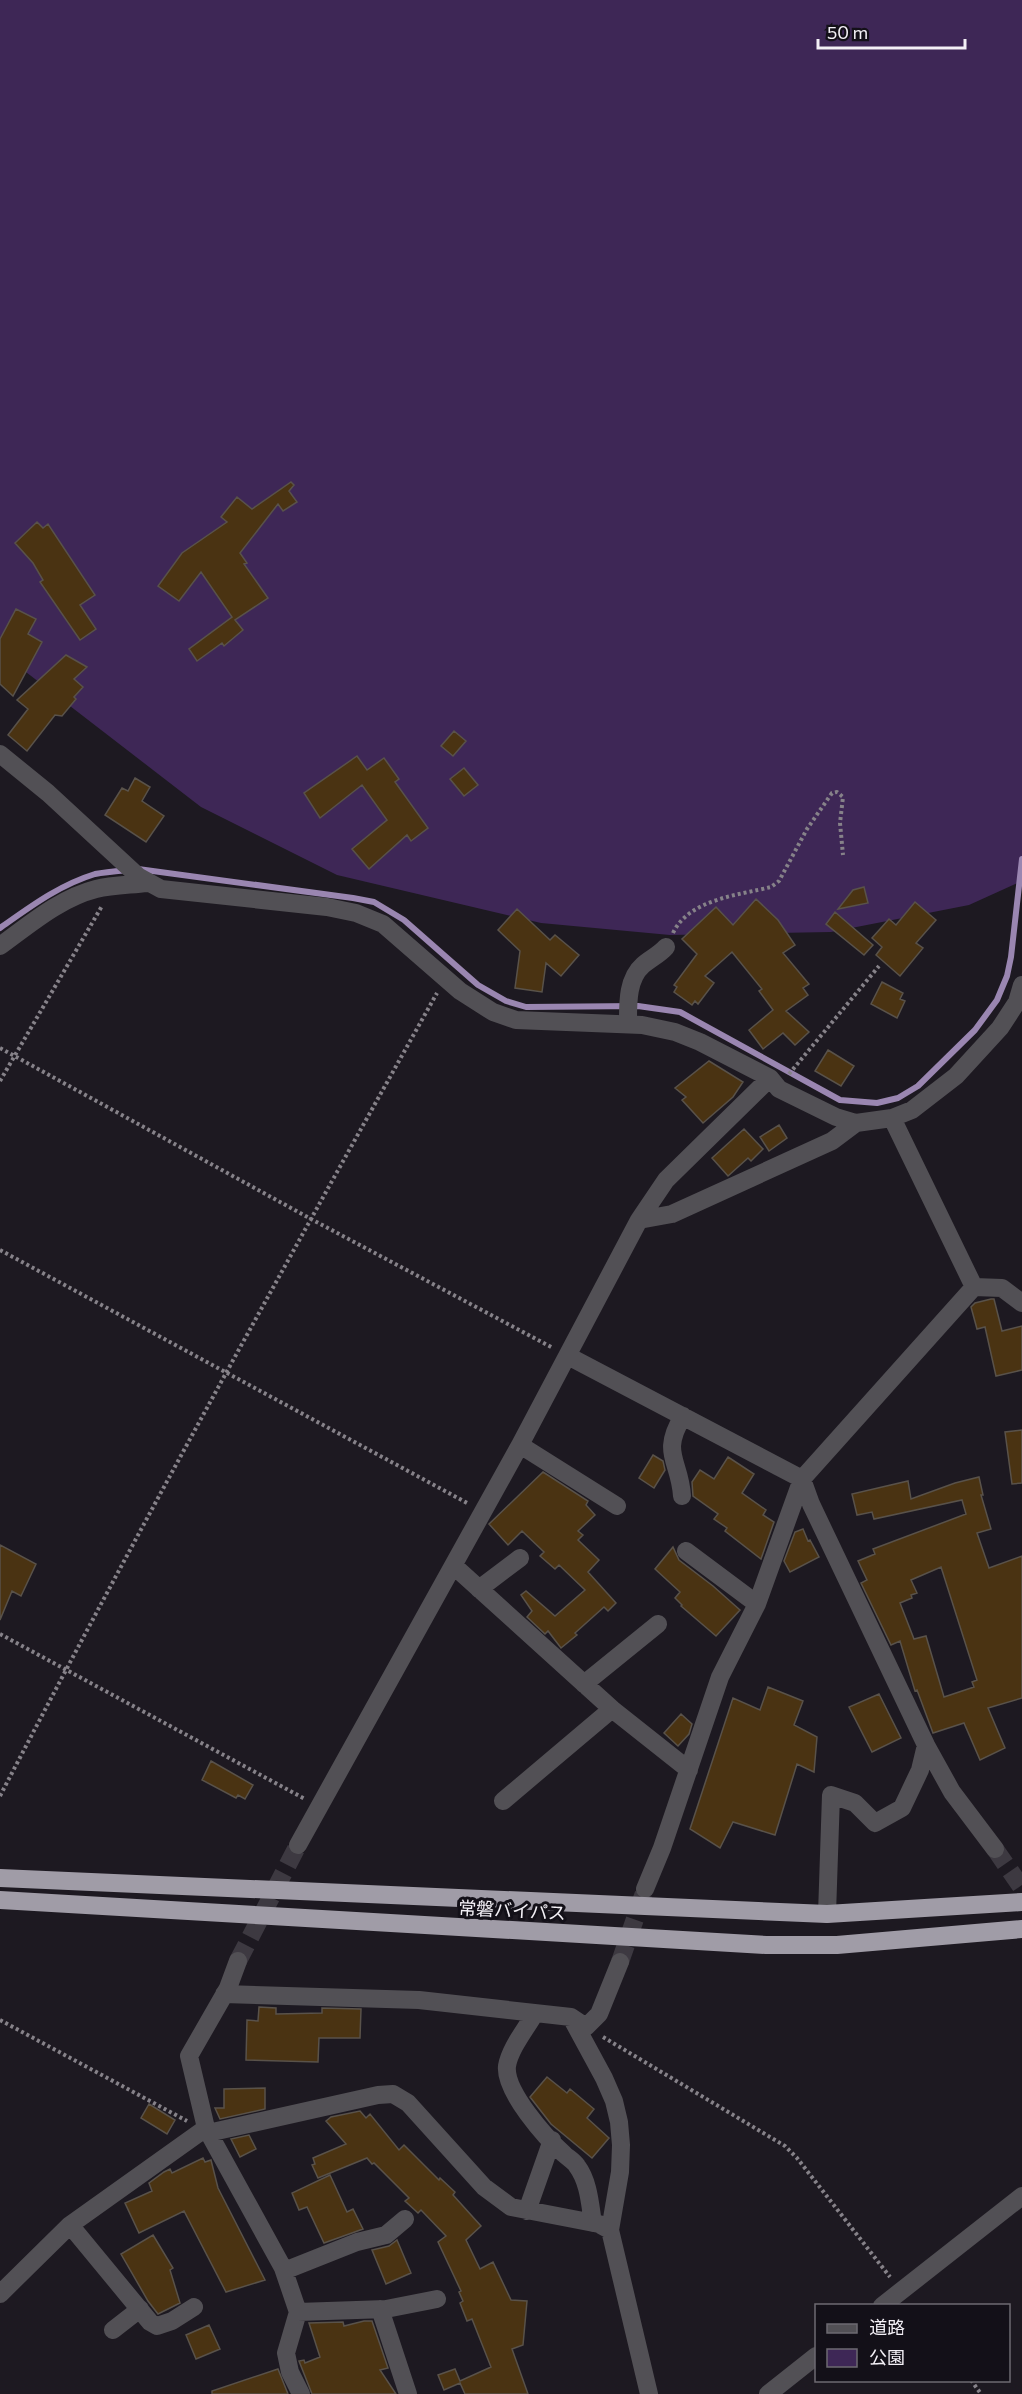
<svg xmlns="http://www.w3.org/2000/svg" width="1022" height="2394" font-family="Commissioner,'Noto Sans JP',sans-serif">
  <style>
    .green { fill: #3e2756 }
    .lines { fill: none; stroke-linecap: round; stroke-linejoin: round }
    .stream { stroke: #9a86b1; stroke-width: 6 }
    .building { fill: #4a3312; stroke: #59524a; stroke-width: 1.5; fill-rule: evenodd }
    .minor-tunnel { stroke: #3d3941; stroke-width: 18; stroke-dasharray: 18 9; stroke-linecap: butt }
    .path { stroke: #868289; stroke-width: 4; stroke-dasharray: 3 3; stroke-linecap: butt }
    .minor { stroke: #525055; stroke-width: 18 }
    .highway { stroke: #a09ca7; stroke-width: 18 }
    .labels { text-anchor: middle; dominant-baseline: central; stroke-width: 6; stroke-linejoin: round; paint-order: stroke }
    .street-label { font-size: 18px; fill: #f3f0f6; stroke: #131018 }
  </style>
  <rect width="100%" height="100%" fill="#1d1921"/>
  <path class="green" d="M0,0H1022V881L969,905L831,932L670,935L541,923L337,875L201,807L0,652Z"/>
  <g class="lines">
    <path class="stream" d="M138,869L353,898L374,902L404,920L478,985L506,1001L526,1007L638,1006L680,1012L840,1100L877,1103L898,1098L918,1086L975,1030L997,1000L1007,976L1011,957L1022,859
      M0,928C30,907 59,885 95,874C105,872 117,871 128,870"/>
  </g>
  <path class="building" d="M291,482L294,485L289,491L297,502L283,511L278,504L240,553L247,563L244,564L268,598L235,620L243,630L224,646L222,643L197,661L189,649L232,617L201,572L179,601L158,586L182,553L227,522L221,517L237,497L252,509Z
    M37,522L43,528L48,524L95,595L80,605L96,629L80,640L40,582L43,580L33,563L15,543Z
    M16,609L36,619L28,634L42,642L13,696L0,684V639Z
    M66,655L87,667L74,679L83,687L74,697L76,699L62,716L55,715L27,751L8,735L28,709L17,700Z
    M454,731L466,741L453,756L441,746Z
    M357,756L367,770L384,758L399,779L395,782L428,828L411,841L407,835L369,869L352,849L387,820L362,785L320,818L304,793Z
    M464,768L478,785L464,796L450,779Z
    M135,778L150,787L142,801L164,816L146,842L105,815L122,788L128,791Z
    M864,887L868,903L838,909L853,890Z
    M756,899L778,920L795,945L783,953L809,984L803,988L808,995L786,1011L809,1032L795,1045L783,1033L763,1049L749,1030L773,1010L759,991L762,989L732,952L705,976L714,983L698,1004L695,1001L692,1005L674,992L677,987L674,985L697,954L682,939L716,907L733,925Z
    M915,902L936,920L916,943L923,948L900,976L876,955L882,947L872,938L889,919L896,925Z
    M517,909L550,940L555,935L579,955L561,976L546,963L542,992L515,988L520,951L498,930Z
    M835,912L873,945L864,955L826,924Z
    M882,982L903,993L900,999L905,1001L897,1018L871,1004Z
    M828,1050L854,1066L841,1086L815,1071Z
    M709,1061L743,1082L733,1097L703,1123L682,1100L686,1097L675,1088Z
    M779,1125L787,1138L769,1151L760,1137Z
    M744,1129L763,1149L751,1161L748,1158L728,1176L712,1158Z
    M991,1299H994L1002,1331L1022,1326V1370L996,1376L985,1327L977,1329L971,1307L975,1303Z
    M1022,1430V1483L1012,1484L1005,1432Z
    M653,1455L663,1461L665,1470L654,1488L639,1478Z
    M728,1457L754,1474L742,1493L766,1510L763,1515L774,1522L761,1559L725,1531L727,1528L714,1519L718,1514L693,1496L692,1482L700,1470L714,1479Z
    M543,1472L588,1501L586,1505L595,1515L578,1531L583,1535L578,1540L599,1560L588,1572L616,1603L608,1611L604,1607L575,1633L577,1635L561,1648L548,1631L545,1634L527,1617L532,1611L521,1595L526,1591L555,1616L585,1590L559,1565L555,1569L540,1556L544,1552L522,1531L508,1545L489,1524Z
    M979,1477L983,1495H981L991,1529L977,1533L989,1568L1022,1556V1698L988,1708L1005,1748L980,1760L964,1723L933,1733L917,1690L915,1691L900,1641L891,1645L861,1583L867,1580L858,1561L875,1554L873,1549L966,1514L962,1500L874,1519L872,1512L857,1515L852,1494L908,1481L911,1499L955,1483ZM941,1567L977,1680L972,1682L974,1687L944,1697L926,1636L914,1639L900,1603L912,1598L911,1595L917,1593L911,1580Z
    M803,1529L808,1541L810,1540L819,1557L790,1572L784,1561L795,1532Z
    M0,1545L36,1564L21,1596L12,1591L0,1620Z
    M673,1547L679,1560L713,1586L740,1610L716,1636L681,1606L682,1605L675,1598L680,1592L655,1569Z
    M768,1687L803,1701L794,1725L817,1737L814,1772L797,1764L775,1835L733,1822L720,1848L690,1829L733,1698L760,1710Z
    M879,1694L901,1738L872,1752L849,1707Z
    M681,1714L692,1724L689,1734L678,1746L664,1733Z
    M211,1761L253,1785L245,1799L238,1795L236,1798L202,1780Z
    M259,2007L276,2008V2014L322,2013V2008L361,2009L360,2038H319L318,2062L246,2060L247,2020L258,2021Z
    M547,2077L567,2093L570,2089L594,2109L587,2118L609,2138L592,2158L551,2124L530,2097Z
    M265,2088V2109L220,2119L215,2108H224V2089Z
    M149,2104L175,2120L167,2134L141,2118Z
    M360,2111L366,2118L370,2114L399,2150L404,2145L439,2180L440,2178L455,2192L453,2195L481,2226L466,2240L480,2269L493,2262L511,2300L527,2301L523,2345L512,2349L528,2394H465L460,2383L444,2390L438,2375L455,2369L460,2381L491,2367L472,2319L467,2321L460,2303L463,2301L459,2292L461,2291L438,2242L446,2236L421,2210L418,2213L405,2201L409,2198L374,2163L372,2164L367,2158L318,2178L312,2165L315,2164L313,2158L346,2144L326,2121L331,2117Z
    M249,2135L256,2149L240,2157L231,2139Z
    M203,2158L205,2162L211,2160L218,2188L265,2280L226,2292L184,2211L139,2233L125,2203L152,2191L149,2183L164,2172L170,2169L172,2173Z
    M330,2175L347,2212L353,2209L363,2229L324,2243L307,2207L299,2210L292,2193Z
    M153,2235L173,2268L170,2270L180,2303L158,2314L148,2301L121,2254Z
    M397,2240L411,2273L386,2284L372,2250L389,2246Z
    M364,2321H372L388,2368L380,2370L396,2394H312L299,2361L304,2360L305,2363L320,2357L309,2323L343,2322L344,2326Z
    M209,2325L220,2349L196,2359L186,2335Z
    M278,2369L288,2394H212V2391Z"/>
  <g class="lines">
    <path class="minor-tunnel" d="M995,1849L1022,1888
      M238,1961L298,1845
      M620,1962L644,1893"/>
    <path class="path" d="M673,933C689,899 739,895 771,887L779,881L807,829L832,793L837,792L843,797L840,823L843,855
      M0,1048L311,1219L553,1348
      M789,1074L879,966
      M0,1081L102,906
      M0,1250L469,1504
      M0,1634L305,1799
      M0,1796C140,1526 288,1259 437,993
      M0,2020L187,2121
      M603,2037L785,2146L797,2158L890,2277
      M971,2380L981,2394"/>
    <path class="minor" d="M0,754L48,793L139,877L161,889L327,907L356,913L383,924L460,991L493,1012L516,1020L642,1025L675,1032L700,1042L770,1078L779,1089L836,1117L856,1123L892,1118L912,1110L956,1076L1000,1028L1017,1002L1022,985
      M0,946C29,925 60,898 96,889C112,885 130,885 147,883
      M628,1024C628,1004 627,979 643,965C651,958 659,955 666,947
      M892,1118L974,1287L1002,1288L1022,1303
      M639,1220L666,1180L770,1078
      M568,1356L802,1479L811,1504L926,1745L952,1792L995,1849
      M520,1445L617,1506
      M682,1496C680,1460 660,1454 683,1416
      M686,1551L757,1604
      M454,1566L612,1709L689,1770
      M479,1589L520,1558
      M584,1684L658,1624
      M503,1801L612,1709
      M298,1845L520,1445L639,1220L672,1214L832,1141L856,1123
      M645,1889L662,1848L720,1677L757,1604L802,1479L974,1287
      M827,1914L831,1795L855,1803L875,1823L902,1808L920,1770L926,1745
      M224,1994L419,2000L571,2017L586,2027L599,2014L620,1962
      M535,2013C526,2029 510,2048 507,2066C504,2091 546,2138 564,2154C568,2158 574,2161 577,2166C589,2182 590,2205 593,2223
      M572,2019L604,2078L614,2101L619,2122L621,2145L620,2172L610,2230L649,2394
      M206,2128L283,2268L298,2312L286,2353L290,2372L301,2394
      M208,2133L378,2095L393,2094L408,2103L484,2187L511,2207L599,2224L610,2230
      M527,2211L552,2140
      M70,2225L150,2322L157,2326L172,2321L194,2307
      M284,2271L357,2242L386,2235L405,2219
      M0,2294L70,2225L206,2128L189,2056L228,1988L238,1961
      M882,2306L1022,2196
      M380,2309L408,2394
      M298,2312L386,2309L437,2299
      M113,2330L140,2309
      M768,2394L816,2356"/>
    <path class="highway" d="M0,1878L827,1914L1022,1902
      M0,1900L766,1945H837L1022,1929"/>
  </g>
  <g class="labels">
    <g class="street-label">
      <text transform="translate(512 1910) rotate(3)">常磐バイパス</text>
    </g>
  </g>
  <rect x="815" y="2304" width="195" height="78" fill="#131018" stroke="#6d6a71" stroke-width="1.5"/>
  <rect x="827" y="2324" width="30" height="9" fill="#525055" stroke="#6d6a71" stroke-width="1.5"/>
  <text x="869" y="2334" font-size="18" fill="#f3f0f6">道路</text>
  <rect x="827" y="2349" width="30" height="18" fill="#3e2756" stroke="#6d6a71" stroke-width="1.5"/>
  <text x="869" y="2364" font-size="18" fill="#f3f0f6">公園</text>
  <path d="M818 39v9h147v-9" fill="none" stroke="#f3f0f6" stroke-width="3"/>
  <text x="827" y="39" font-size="18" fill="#f3f0f6" stroke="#131018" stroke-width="4.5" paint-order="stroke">50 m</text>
</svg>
